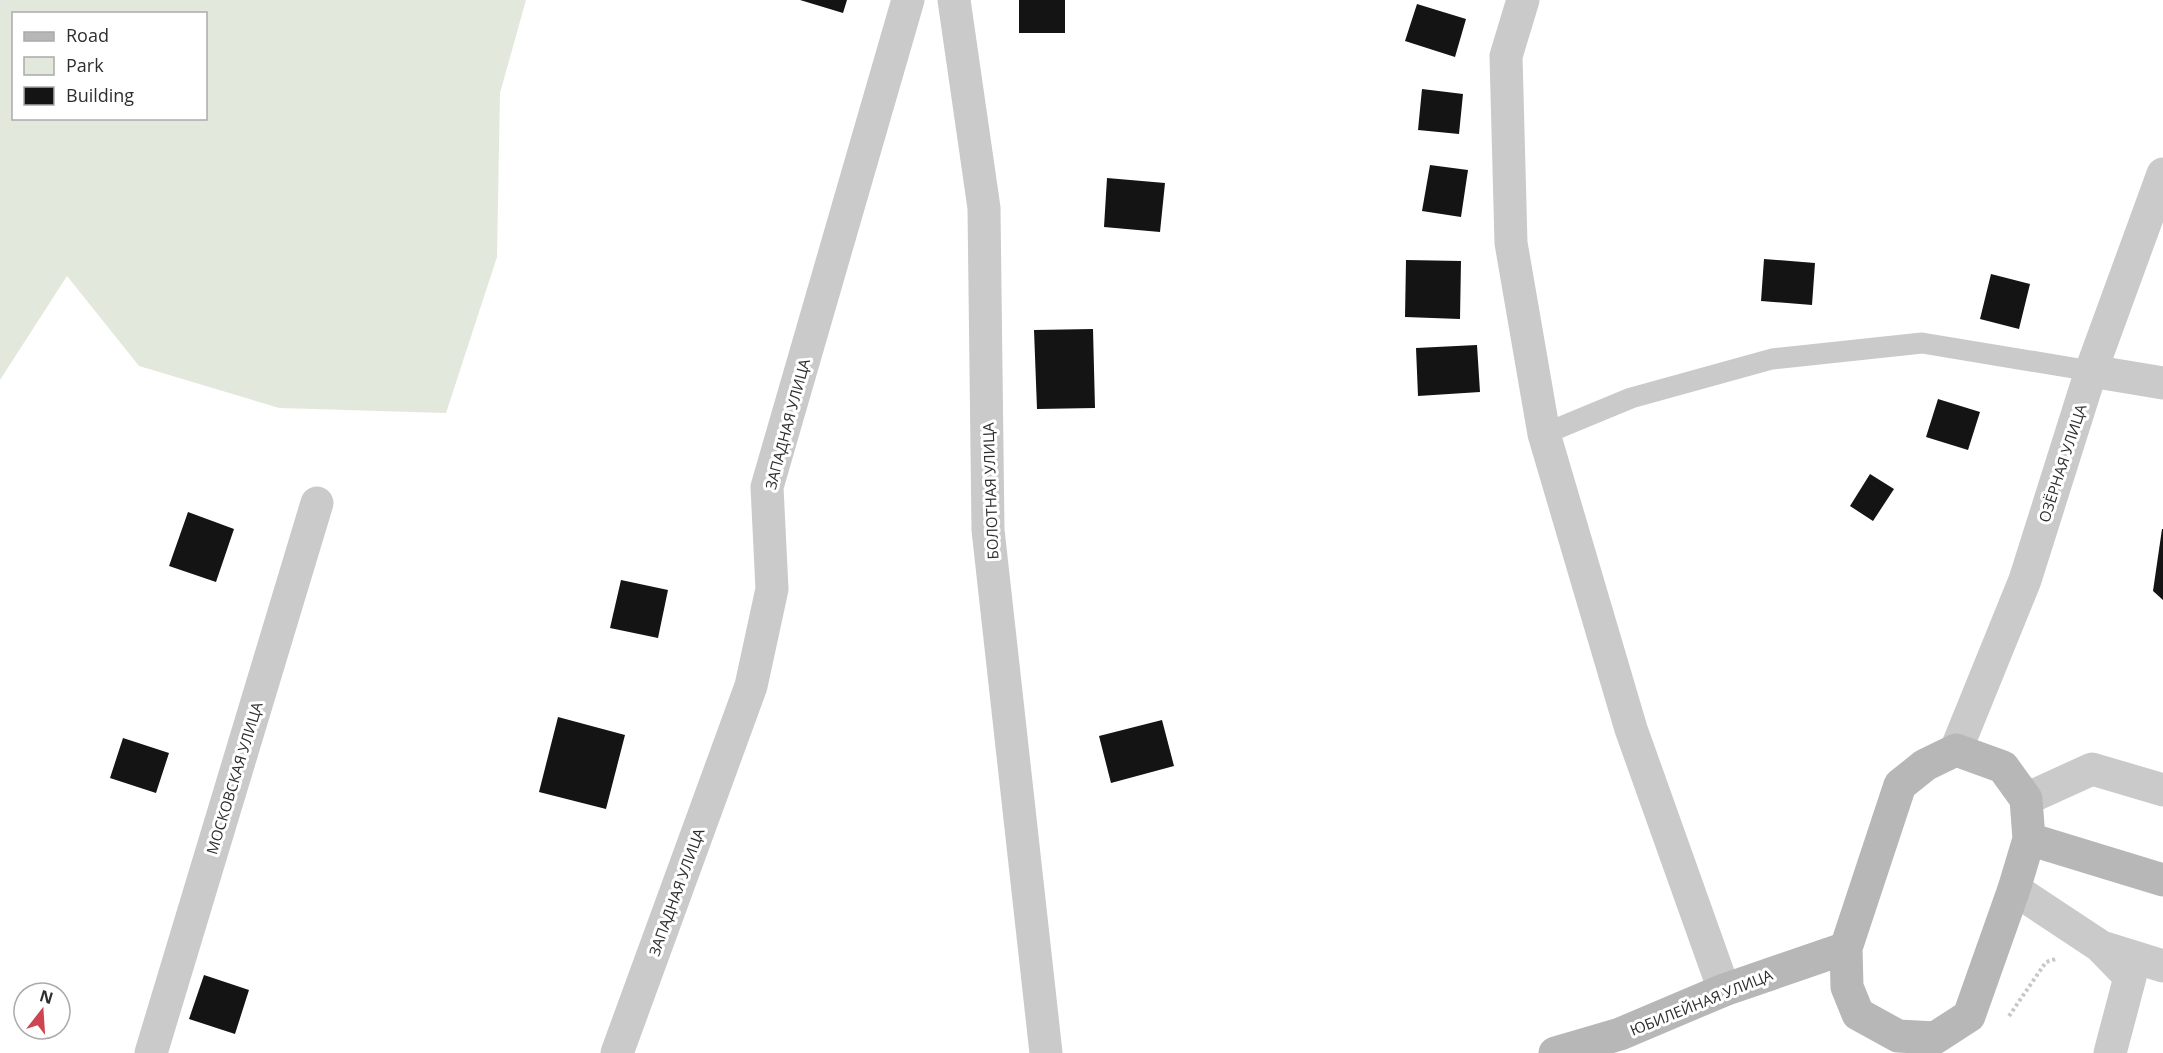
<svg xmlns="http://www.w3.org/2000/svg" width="2163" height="1053" font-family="'Open Sans',sans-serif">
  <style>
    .green { fill: #e3e8dc; fill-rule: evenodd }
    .building { fill: #141414 }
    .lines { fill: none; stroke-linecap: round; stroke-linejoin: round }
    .path { stroke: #c7c7c7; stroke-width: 4; stroke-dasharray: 3 3; stroke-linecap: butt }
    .service { stroke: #cacaca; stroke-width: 21 }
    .minor { stroke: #cacaca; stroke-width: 33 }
    .tertiary { stroke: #cacaca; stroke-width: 33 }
    .secondary { stroke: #b7b7b7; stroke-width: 33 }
    .labels { text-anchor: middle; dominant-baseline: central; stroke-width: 6; stroke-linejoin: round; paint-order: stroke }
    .street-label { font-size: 15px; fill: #2d2d2d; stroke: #fff }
  </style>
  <rect width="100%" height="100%" fill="#fff"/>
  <path class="green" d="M0,0H526L500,93L497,257L446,413L279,408L139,366L67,276L0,380ZM14,14H206V118H14Z"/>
  <path class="building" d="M800,0H847L843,13Z
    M1019,0H1065V33H1019Z
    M1417,4L1466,19L1455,57L1405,41Z
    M1422,89L1463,94L1459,134L1418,130Z
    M1430,165L1468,170L1461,217L1422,211Z
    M1107,178L1165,183L1160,232L1104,227Z
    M1764,259L1815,263L1812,305L1761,301Z
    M1406,260L1461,261L1460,319L1405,317Z
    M1991,274L2030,284L2019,329L1980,319Z
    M1093,329L1095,408L1037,409L1034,330Z
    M1477,345L1480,392L1418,396L1416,348Z
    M1938,399L1980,412L1968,450L1926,437Z
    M1870,474L1894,489L1873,521L1850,506Z
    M188,512L234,529L216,582L169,566Z
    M2162,529H2163V600L2153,591Z
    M621,580L668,590L658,638L610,628Z
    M558,717L625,735L606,809L539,792Z
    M1162,720L1174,766L1111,783L1099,736Z
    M123,738L169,753L156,793L110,778Z
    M204,975L249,990L235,1034L189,1019Z"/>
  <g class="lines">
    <path class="path" d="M2009,1016L2046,962L2056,959"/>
    <path class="service" d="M1544,434L1631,398L1772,359L1922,343L2091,371"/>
    <path class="minor" d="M954,0L984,208L988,530L1046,1053
      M1523,0L1506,56L1511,243L1544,434L1631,729L1724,990
      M2091,371L2163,383
      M2026,799L2092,769L2163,790
      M2014,889L2100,946L2130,977L2110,1053
      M2105,948L2163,966
      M151,1053L317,503
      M617,1053L751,686L772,589L767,487L908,0"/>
    <path class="tertiary" d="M1956,750L2025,580L2091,371L2163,174"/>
    <path class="secondary" d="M1956,750L2003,767L2026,799L2029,839L2014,889L1969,1016L1935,1038L1898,1036L1858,1014L1847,987L1846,948L1900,785L1925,765Z
      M2029,839L2163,880
      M1555,1053L1620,1034L1724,990L1846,948"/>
  </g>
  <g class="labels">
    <g class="street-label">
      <text transform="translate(787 424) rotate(-75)">ЗАПАДНАЯ УЛИЦА</text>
      <text transform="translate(2062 463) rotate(-72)">ОЗЁРНАЯ УЛИЦА</text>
      <text transform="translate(990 491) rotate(-92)">БОЛОТНАЯ УЛИЦА</text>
      <text transform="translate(234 778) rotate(-73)">МОСКОВСКАЯ УЛИЦА</text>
      <text transform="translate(676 892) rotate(-70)">ЗАПАДНАЯ УЛИЦА</text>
      <text transform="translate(1701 1002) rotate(-22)">ЮБИЛЕЙНАЯ УЛИЦА</text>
    </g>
  </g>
  <rect x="12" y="12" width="195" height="108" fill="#ffffff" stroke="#ababab" stroke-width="1.5"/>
  <rect x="24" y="32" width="30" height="9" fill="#b7b7b7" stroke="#ababab" stroke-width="1.5"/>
  <text x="66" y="42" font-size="18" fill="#2d2d2d">Road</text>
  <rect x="24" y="57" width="30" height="18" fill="#e3e8dc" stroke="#ababab" stroke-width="1.5"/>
  <text x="66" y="72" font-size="18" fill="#2d2d2d">Park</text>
  <rect x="24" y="87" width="30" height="18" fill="#141414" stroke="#ababab" stroke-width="1.5"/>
  <text x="66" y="102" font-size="18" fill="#2d2d2d">Building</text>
  <g transform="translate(42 1011) rotate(17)"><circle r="28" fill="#ffffff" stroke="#ababab" stroke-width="1.5"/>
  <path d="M0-4.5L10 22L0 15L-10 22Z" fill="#ce4451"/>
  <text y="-9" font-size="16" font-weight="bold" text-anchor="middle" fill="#2d2d2d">N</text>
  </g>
</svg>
